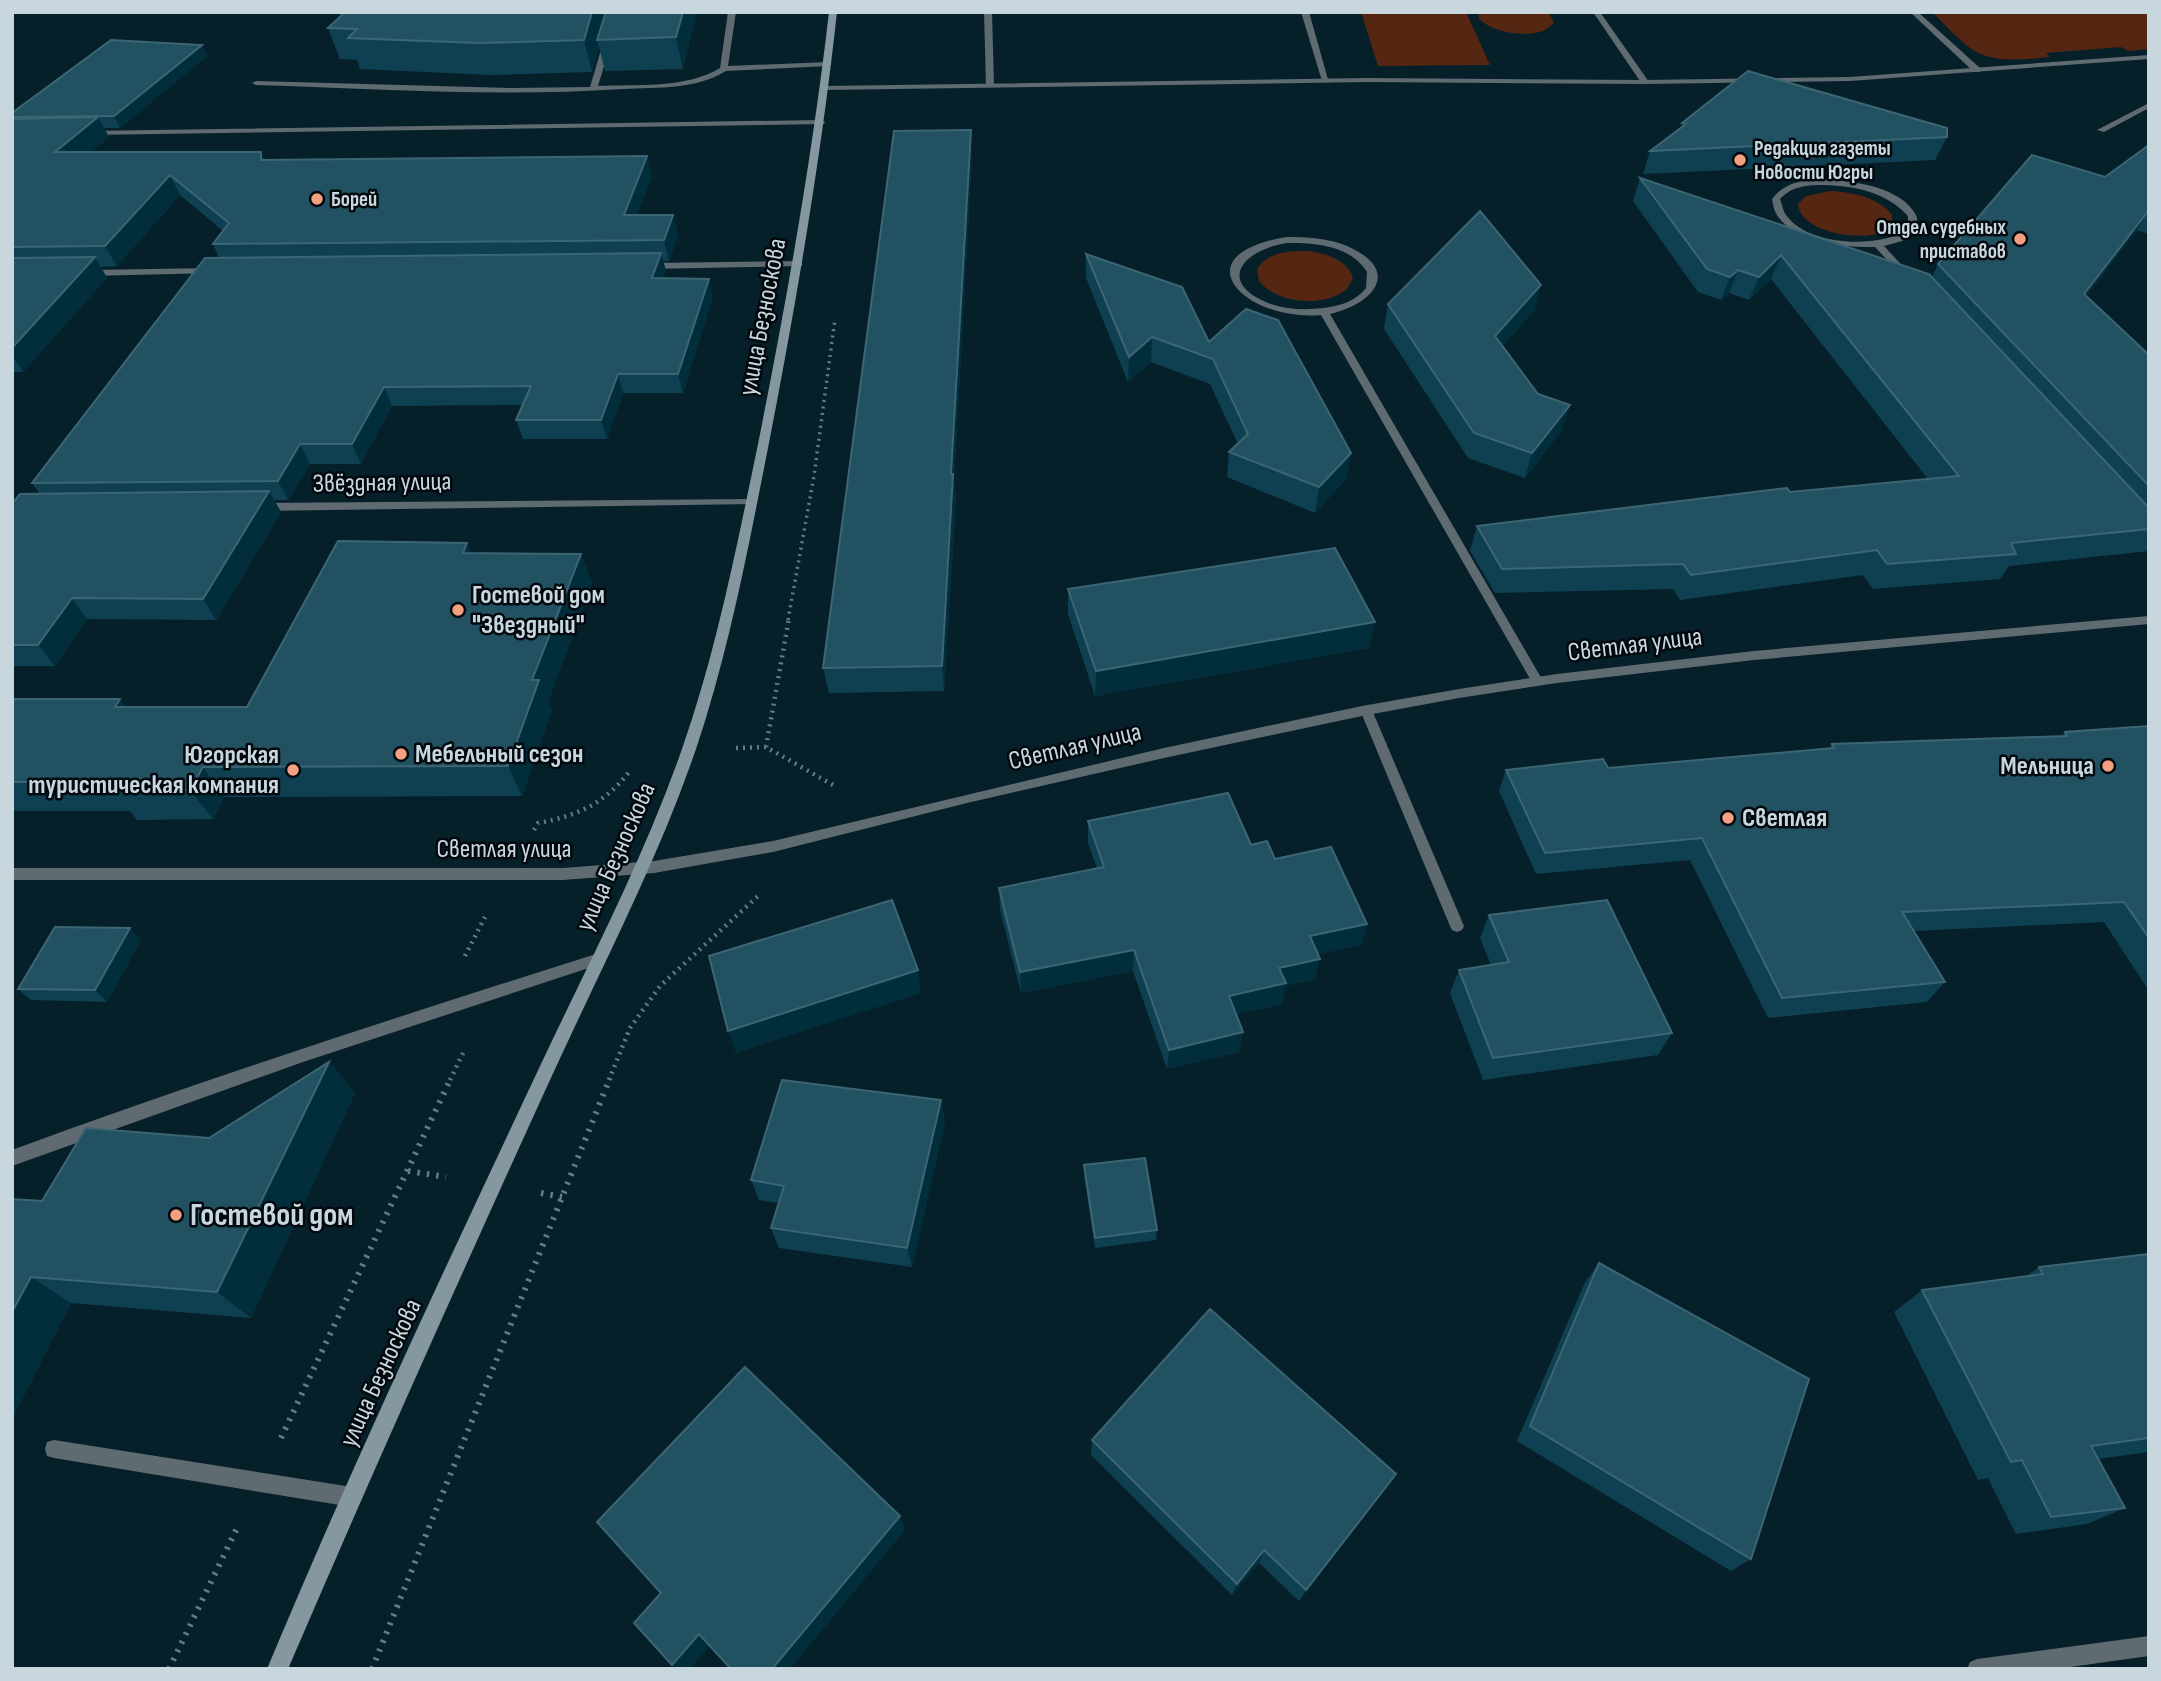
<svg xmlns="http://www.w3.org/2000/svg" width="2161" height="1681" font-family="'Sofia Sans Condensed',sans-serif">
  <style>
    .green { fill: #552612 }
    .lines { fill: none; stroke-linecap: round; stroke-linejoin: round }
    .path-far2 { stroke: #667b83; stroke-width: 3.5; stroke-dasharray: 2 4.5; stroke-linecap: butt }
    .path-far1 { stroke: #667b83; stroke-width: 4.5; stroke-dasharray: 2 5; stroke-linecap: butt }
    .path { stroke: #667b83; stroke-width: 6; stroke-dasharray: 2.5 7; stroke-linecap: butt }
    .lane { fill: #5f6b70; fill-rule: evenodd }
    .street { fill: #5f6b70; fill-rule: evenodd }
    .secondary { fill: #8598a0; fill-rule: evenodd }
    .wall { fill: #0e4052 }
    .shaded-wall { fill: #022d3b }
    .building { fill: #225161; stroke: #3c6674; stroke-width: 2 }
    .poi-dot { fill: #f2a080; stroke: #02080d; stroke-width: 2.5 }
    .labels { text-anchor: middle; dominant-baseline: central; stroke-width: 5; stroke-linejoin: round; paint-order: stroke }
    .far-poi-label { font-size: 21px; font-weight: bold; fill: #c8d7de; stroke: #02080d; text-anchor: start }
    .street-label { font-size: 26px; fill: #c8d7de; stroke: #02080d }
    .poi-label { font-size: 26px; font-weight: bold; fill: #c8d7de; stroke: #02080d; text-anchor: start }
    .near-poi-label { font-size: 32px; font-weight: bold; fill: #c8d7de; stroke: #02080d; text-anchor: start }
  </style>
  <rect width="100%" height="100%" fill="#06202a"/>
  <path class="green" d="M1361,12H1466L1490,65L1378,66Z
    M1479,12H1548L1554,22C1541,42 1494,34 1479,19Z
    M1932,12H2149V49L2128,51L2121,47L2046,53L2050,57C2026,59 1995,64 1973,50C1958,40 1945,24 1932,12Z
    M1830,191C1852,192 1878,197 1892,215V226C1874,246 1799,234 1798,204L1806,196Z
    M1309,251C1326,254 1347,259 1353,278L1347,289C1324,308 1277,304 1259,281L1257,269C1268,251 1290,251 1309,251Z"/>
  <g class="lines">
    <path class="path-far2" d="M788,620L814,476L835,319"/>
    <path class="path-far1" d="M766,747L789,618
      M736,748L766,747L833,785
      M534,830L538,823C577,816 604,804 629,772
      M465,956L485,917
      M450,1080L464,1051
      M609,1080L630,1028L660,986L758,896"/>
    <path class="path" d="M408,1171L446,1177
      M541,1193L562,1197
      M281,1438L451,1078
      M169,1669L237,1528
      M372,1669L610,1078"/>
    <path class="lane" d="M728,12H736L728,66L828,62L832,64L828,66L726,71C695,90 658,87 623,89C501,97 378,89 256,85L252,83L256,81L512,88L590,87L603,43L607,41L611,43L598,86C637,84 685,89 720,68Z
      M984,12H992L994,85L990,87L986,85Z
      M1301,12H1309L1329,83L1322,81Z
      M1593,12H1600L1649,82L1648,84H1642Z
      M1910,12H1918L1980,68V72H1974Z
      M2149,103V108L2104,132L2097,130Z
      M821,120L825,122L824,124L87,135L83,133L87,131Z
      M1810,180C1840,178 1900,184 1916,215C1918,219 1917,226 1917,231L1902,241L1884,246L1909,273V277H1903L1875,247C1846,248 1794,243 1777,215C1774,211 1773,204 1772,199C1782,186 1794,182 1810,180ZM1824,185C1856,186 1886,192 1908,216V230C1878,248 1809,247 1786,215C1783,211 1782,204 1780,199C1792,186 1807,185 1824,185Z
      M1287,237C1307,237 1328,238 1347,246C1402,270 1375,303 1330,314L1543,681L1541,684H1533L1321,315C1244,322 1179,254 1287,237ZM1287,243C1316,243 1350,245 1367,272L1366,288C1356,301 1340,306 1324,308C1306,310 1289,310 1271,304C1215,283 1242,250 1287,243Z
      M1366,705L1372,710L1464,926L1462,930L1457,932L1452,930L1450,926L1360,710Z
      M596,954L601,956L603,960L601,964L303,1062L12,1166V1150C205,1079 400,1016 596,954Z
      M54,1440L352,1487L359,1490L362,1497L359,1504L352,1507L54,1458L47,1456L45,1449L47,1442Z"/>
    <path class="street" d="M2149,55V59L1850,81L1645,84L1367,82L825,90L821,88L825,86L1367,78L1645,80L1850,77Z
      M799,261L802,262V266L647,269L642,266L647,263Z
      M214,268L219,271L217,273L87,276L82,273L87,270Z
      M751,499L755,500V504L259,511L253,507L259,503Z
      M2149,616V624L1754,660L1557,683L1459,698L1362,716L1164,758L967,803L773,852L654,873L563,880H12V868H563L654,861L773,841L1164,748L1362,706L1459,689L1557,674L1754,651Z
      M2149,1636V1656L2056,1669H1967L1970,1662L1977,1659Z"/>
    <path class="secondary" d="M829,12H837C821,159 796,304 768,448C748,549 729,651 696,749C657,863 600,970 550,1080C461,1275 373,1471 288,1669H267C352,1465 447,1264 541,1064C590,960 644,858 682,749C716,652 736,550 757,449C786,304 812,159 829,12Z"/>
  </g>
  <path class="wall" d="M697,12L683,69L605,71L599,47L592,72L490,75L360,69L357,60L340,59L328,28Z
    M202,45L207,56L120,128H104L109,137L91,152H261L264,160L652,176L637,215H673L678,235L669,261H663L666,271L663,278L713,297L683,393H623L607,439H523L516,420L522,405L392,406L361,464H310L288,500H274L281,512L216,620L87,619L55,666H12V504L40,494L32,483L219,258L213,244L223,231L180,195L117,266L101,267L107,278L23,372H12V113Z
    M1682,123L1947,137L1935,160L1643,174L1650,151L1680,128Z
    M2149,145V234L2137,230L2086,296L2149,355V551L2009,566L2000,579L1873,589L1863,575L1680,600L1673,589L1495,593L1470,551L1477,526L1790,492L1928,479L1771,279L1749,300L1729,293L1721,300L1698,292L1633,201L1640,178L1932,277L1938,264L2105,177Z
    M972,154L954,480L956,499L944,691L829,693L823,668Z
    M1086,254L1209,342L1351,453L1346,479L1315,513L1227,477L1229,452L1238,444L1210,384L1151,362L1128,382L1086,278Z
    M1388,304L1535,310L1502,346L1562,430L1525,478L1468,458L1384,329Z
    M471,553L581,554L592,584L548,702L552,710L522,796L224,797L213,819L137,820L130,811H12V699L125,707H247Z
    M1068,589L1369,648L1095,696L1068,614Z
    M2149,726V991L2104,922L1914,931L1945,982L1927,1002L1768,1018L1690,860L1536,874L1499,791L1506,770L1608,768L1829,748L1832,744L2061,736L2065,732Z
    M1088,821L1251,845L1275,859L1367,924L1361,945L1318,954L1315,979L1285,986L1282,1004L1236,1014L1243,1032L1239,1052L1167,1069L1133,971L1021,993L1000,909L999,888L1097,868L1088,843Z
    M1489,915L1672,1033L1658,1055L1483,1080L1450,993L1459,970L1491,965L1480,938Z
    M141,940L107,1002L31,1000L18,989Z
    M329,1062L355,1093L251,1318L71,1303L12,1419V1199L42,1201L209,1138Z
    M941,1100L945,1122L912,1267L779,1248L771,1228L779,1203L759,1200L751,1180Z
    M1084,1165L1157,1230L1156,1240L1095,1248L1084,1175Z
    M2149,1254V1452L2098,1459L2125,1508L2087,1524L2016,1534L1988,1478L1978,1480L1894,1312L1922,1290L2025,1277L2039,1267Z
    M1599,1263L1751,1559L1731,1571L1517,1441L1585,1282Z
    M1092,1440L1396,1474L1386,1488L1299,1601L1259,1563L1232,1595L1091,1455Z"/>
  <path class="shaded-wall" d="M592,12H607L597,40L599,47L592,72L584,40Z
    M683,12H697L683,69L676,37Z
    M202,45L207,56L120,128L114,116Z
    M98,117L109,137L67,172L55,152Z
    M971,130L972,154L954,480L956,499L944,691L942,666L951,474Z
    M647,156L652,176L629,236L624,215Z
    M170,175L180,195L117,266L105,246Z
    M2149,210L2137,230L2069,317L2084,294Z
    M673,215L678,235L669,261L664,240Z
    M661,253L666,271L657,297L652,278Z
    M1781,255L1771,279L1749,300L1759,277Z
    M95,257L107,278L23,372L12,356V348Z
    M1738,270L1729,293L1721,300L1730,277Z
    M709,279L713,297L683,393L678,374Z
    M1541,285L1535,310L1489,361L1495,336Z
    M1152,337L1151,362L1128,382L1129,357Z
    M618,374L623,393L607,439L601,420Z
    M384,387L392,406L361,464L352,444Z
    M1570,405L1562,430L1525,478L1532,453Z
    M300,444L310,464L288,500L278,481Z
    M1351,453L1346,479L1315,513L1319,487Z
    M269,491L281,512L216,620L203,599Z
    M467,543L480,573L463,553Z
    M581,554L592,584L548,702L552,710L522,796L508,766L532,680Z
    M72,598L87,619L55,666L38,645Z
    M1375,622L1369,648L1095,696L1096,671Z
    M120,699L143,729L115,707Z
    M203,767L224,797L213,819L190,790Z
    M1367,924L1361,945L1305,957L1310,936Z
    M130,928L141,940L107,1002L95,990Z
    M1134,950L1133,971L1021,993L1020,972Z
    M1320,959L1315,979L1285,986L1282,1004L1226,1016L1229,996L1279,968Z
    M918,970L921,993L736,1053L728,1031Z
    M1243,1032L1239,1052L1167,1069L1169,1050Z
    M329,1062L355,1093L251,1318L217,1292Z
    M941,1100L945,1122L912,1267L907,1248Z
    M31,1277L71,1303L12,1419V1312Z
    M1396,1474L1386,1488L1299,1601L1306,1590Z
    M900,1516L906,1529L790,1669H772Z
    M1264,1550L1259,1563L1232,1595L1237,1584Z
    M699,1634L711,1644L690,1669H677L672,1665Z"/>
  <path class="building" d="M345,12H592L584,40L480,43L348,38L357,29L328,28Z
    M606,12H683L676,37L597,40Z
    M111,40L202,45L114,116L12,117V113Z
    M1748,71L1947,128V137L1650,151L1686,124L1682,123Z
    M98,117L55,152H261V160L647,156L624,215H673L664,240L213,244L229,223L170,175L105,246L12,247V119Z
    M971,130L951,474H953L942,666L823,668L894,131Z
    M2149,145V210L2084,294L2149,355V486L1938,264L2032,155L2105,177Z
    M1640,178L1929,274L2149,508V529L2011,543L2016,554L1887,564L1877,550L1691,575L1683,564L1502,569L1477,526L1787,488L1790,492L1959,476L1781,255L1759,277L1738,270L1730,277L1707,269Z
    M1480,211L1541,285L1495,336L1538,394L1570,405L1532,453L1474,433L1388,304Z
    M661,253L652,278L709,279L678,374H618L601,420H516L531,386L384,387L352,444H300L278,481L32,483L205,258Z
    M1086,254L1182,287L1209,342L1246,309L1278,320L1351,453L1319,487L1229,452L1248,434L1213,359L1152,337L1129,357Z
    M95,257L12,348V258Z
    M269,491L203,599L72,598L38,645H12V504L20,494Z
    M338,541L467,543L463,553L581,554L532,680H539L508,766L203,767L190,790H112L117,782H12V699H120L115,707H247Z
    M1335,548L1375,622L1096,671L1068,589Z
    M2149,726V938L2124,902L1902,912L1945,982L1782,998L1702,838L1545,853L1506,770L1603,759L1608,768L1834,748L1832,744L2067,736L2065,732Z
    M1228,793L1251,845L1267,841L1275,859L1331,847L1367,924L1310,936L1320,959L1279,968L1286,983L1229,996L1243,1032L1169,1050L1134,950L1020,972L999,888L1104,867L1088,821Z
    M892,900L918,970L728,1031L709,956Z
    M1607,900L1672,1033L1493,1058L1459,970L1509,962L1489,915Z
    M55,927L130,928L95,990L18,989Z
    M329,1062L217,1292L31,1277L12,1312V1199L42,1201L86,1128L209,1138Z
    M782,1080L941,1100L907,1248L771,1228L784,1186L751,1180Z
    M1145,1158L1157,1230L1095,1238L1084,1165Z
    M2149,1254V1438L2091,1446L2125,1508L2051,1517L2022,1460L2011,1462L1922,1290L2043,1274L2039,1267Z
    M1599,1263L1809,1379L1751,1559L1530,1426Z
    M1210,1309L1396,1474L1306,1590L1264,1550L1237,1584L1092,1440Z
    M745,1367L900,1516L772,1669H731L699,1634L672,1665L634,1623L661,1593L597,1522Z"/>
  <g class="poi-dot">
    <circle cx="1740" cy="160" r="7"/>
    <circle cx="317" cy="199" r="7"/>
    <circle cx="2020" cy="239" r="7"/>
    <circle cx="458" cy="610" r="7"/>
    <circle cx="401" cy="754" r="7"/>
    <circle cx="2108" cy="766" r="7"/>
    <circle cx="293" cy="770" r="7"/>
    <circle cx="1728" cy="818" r="7"/>
    <circle cx="176" cy="1215" r="7"/>
  </g>
  <g class="labels">
    <g class="far-poi-label">
      <text x="1754" y="148">Редакция газеты<tspan x="1754" dy="24">Новости Югры</tspan></text>
      <text x="331" y="199">Борей</text>
      <text x="2006" y="227" text-anchor="end">Отдел судебных<tspan x="2006" dy="24">приставов</tspan></text>
    </g>
    <g class="street-label">
      <text transform="translate(763 317) rotate(-79)">улица Безноскова</text>
      <text transform="translate(382 483) rotate(-1)">Звёздная улица</text>
      <text transform="translate(1635 645) rotate(-7)">Светлая улица</text>
      <text transform="translate(1075 747) rotate(-13)">Светлая улица</text>
      <text x="504" y="849">Светлая улица</text>
      <text transform="translate(616 857) rotate(-66)">улица Безноскова</text>
      <text transform="translate(381 1373) rotate(-65)">улица Безноскова</text>
    </g>
    <g class="poi-label">
      <text x="472" y="595">Гостевой дом<tspan x="472" dy="30">"Звездный"</tspan></text>
      <text x="415" y="754">Мебельный сезон</text>
      <text x="279" y="755" text-anchor="end">Югорская<tspan x="279" dy="30">туристическая компания</tspan></text>
      <text x="2094" y="766" text-anchor="end">Мельница</text>
      <text x="1742" y="818">Светлая</text>
    </g>
    <g class="near-poi-label">
      <text x="190" y="1215">Гостевой дом</text>
    </g>
  </g>
  <rect width="2161" height="1681" fill="none" stroke="#c8d7de" stroke-width="28"/>
</svg>
